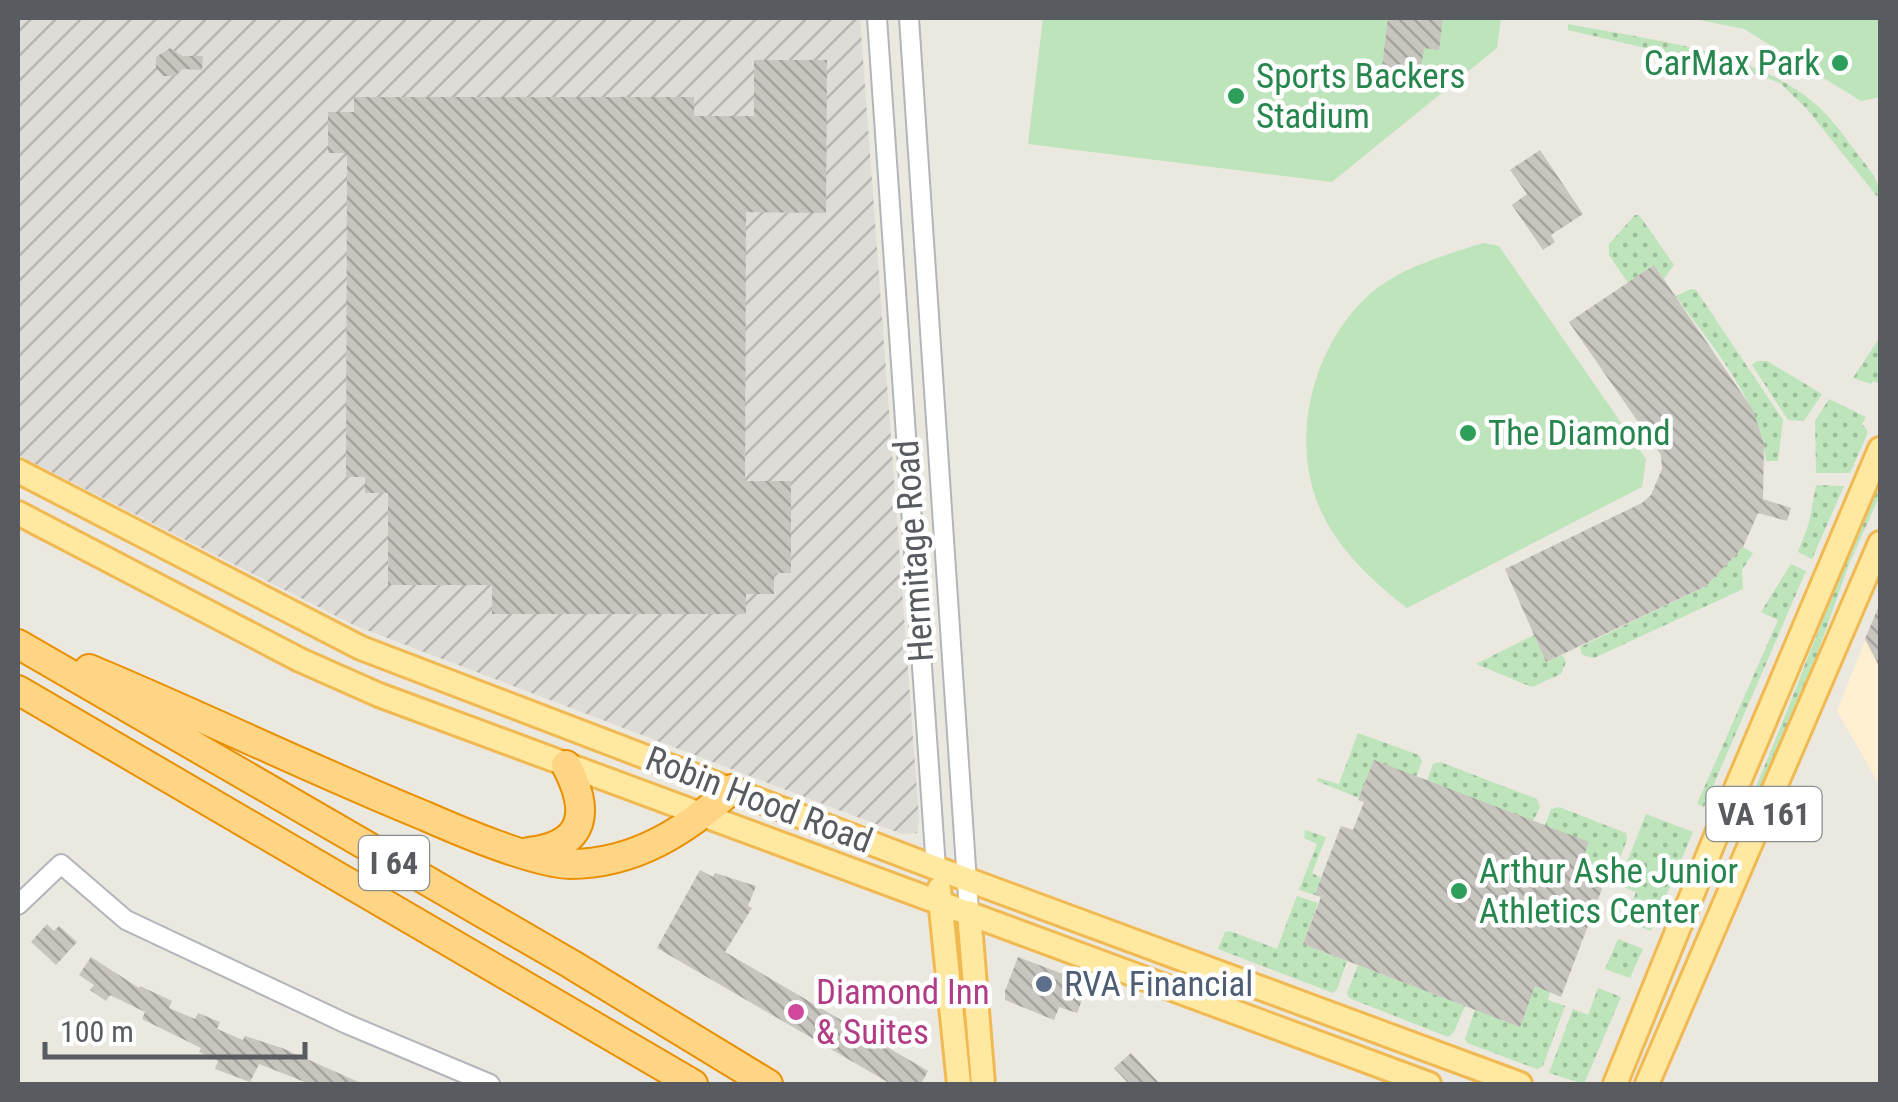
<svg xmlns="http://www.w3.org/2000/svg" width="1898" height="1102" font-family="'Roboto Condensed',sans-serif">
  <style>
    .commercial { fill: #fef0d1 }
    .industrial { fill: url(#industrial-furrows) }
    .grass { fill: url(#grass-dots) }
    .pitch { fill: #bde4ba }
    .building { fill: url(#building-back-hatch) }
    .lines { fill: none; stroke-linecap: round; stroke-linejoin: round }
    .minor-casing { stroke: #b2b6ba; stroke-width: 22 }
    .major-casing { stroke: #f1b952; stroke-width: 28 }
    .highway-casing { stroke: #ea9000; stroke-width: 32 }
    .minor { stroke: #fff; stroke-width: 18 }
    .major { stroke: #ffe9a0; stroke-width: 22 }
    .highway { stroke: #fdd584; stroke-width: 28 }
    .leisure-dot { fill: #2e9e5b; stroke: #fff; stroke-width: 4 }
    .service-dot { fill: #5c6f8a; stroke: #fff; stroke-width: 4 }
    .hotel-dot { fill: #d1479c; stroke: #fff; stroke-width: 4 }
    .labels { text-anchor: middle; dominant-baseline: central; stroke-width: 9; stroke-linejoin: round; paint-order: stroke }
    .shield { fill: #fff; stroke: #8a8d90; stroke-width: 2.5 }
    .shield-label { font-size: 32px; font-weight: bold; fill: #585c60 }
    .leisure-label { font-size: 35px; fill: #27864d; stroke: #fff; text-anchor: start }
    .street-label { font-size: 35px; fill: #585c60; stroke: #fff }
    .service-label { font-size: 35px; fill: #4e5e75; stroke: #fff; text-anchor: start }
    .hotel-label { font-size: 35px; fill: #b23c85; stroke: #fff; text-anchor: start }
  </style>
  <defs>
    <pattern id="industrial-furrows" width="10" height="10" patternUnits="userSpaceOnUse" patternTransform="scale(2.5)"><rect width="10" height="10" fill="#dfdbd7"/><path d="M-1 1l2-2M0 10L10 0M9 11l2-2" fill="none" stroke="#b8b5b2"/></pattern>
    <pattern id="grass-dots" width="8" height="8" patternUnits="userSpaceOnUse" patternTransform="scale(2.5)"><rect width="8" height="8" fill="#bde4ba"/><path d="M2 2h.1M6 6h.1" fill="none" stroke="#9cbc9b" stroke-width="1.8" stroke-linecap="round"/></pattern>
    <pattern id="building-back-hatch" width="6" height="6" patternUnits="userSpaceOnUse" patternTransform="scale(2.5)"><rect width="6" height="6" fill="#c8c4be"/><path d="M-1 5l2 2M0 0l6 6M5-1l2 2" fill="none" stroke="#a5a29e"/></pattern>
  </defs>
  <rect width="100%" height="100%" fill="#ebe8df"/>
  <path class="commercial" d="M1880,603V786L1837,711Z"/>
  <path class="industrial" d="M18,18H860L919,819L917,833L902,834L356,626L18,455Z"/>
  <path class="grass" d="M1568,24C1648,40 1750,49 1813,102C1829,115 1841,132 1853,148C1866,166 1881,179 1880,200L1806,108L1780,83L1723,62L1685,57L1568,30Z
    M1635,215H1639L1674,265L1664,279L1654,265L1628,283L1609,255V244Z
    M1691,289L1696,290L1783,420L1778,461H1766C1759,398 1712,347 1676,296Z
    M1880,337V384L1873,381L1871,384L1853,378Z
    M1757,361H1767L1822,394L1804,421L1788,420L1752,365Z
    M1829,399L1866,417L1862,424L1867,430V435L1850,473H1816L1815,421Z
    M1816,485L1844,486L1812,559L1798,552L1809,523Z
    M1876,489L1880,490V495L1849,564L1802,697L1749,816L1744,814C1792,706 1829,596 1876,489Z
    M1743,547L1753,553L1742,570L1743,589L1594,658L1582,655L1580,647L1706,586Z
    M1791,564L1806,571L1704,807L1697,804L1778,620L1761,612Z
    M1534,635L1546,662L1562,655L1566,662L1561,674L1532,687L1476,664Z
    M1358,733L1419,755L1422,761L1416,777L1374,761L1359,798L1317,781L1318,778L1339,784Z
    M1440,762L1537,799L1540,807L1533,821L1427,781L1433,764Z
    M1559,807L1626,833L1627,840L1610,882L1595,876L1592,882L1576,876L1545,825L1551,809Z
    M1646,814L1693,832L1651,931L1625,920L1636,892L1618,885Z
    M1305,830L1326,837L1312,873L1321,878L1315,895L1299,890L1317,844L1304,838Z
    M1297,896L1318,903L1303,944L1347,961L1337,989L1333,993L1218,949L1225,932L1230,931L1277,949Z
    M1618,939L1643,949L1630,978L1605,969Z
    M1358,965L1465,1006L1454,1032L1448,1037L1349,998L1347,993Z
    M1535,986L1550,992L1548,1000L1565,1006L1543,1066L1537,1069L1467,1043L1465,1039L1475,1010Z
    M1598,988L1621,997L1584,1084L1549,1073L1573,1009L1588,1015Z"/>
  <path class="pitch" d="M1043,18H1501L1497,48L1332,182L1028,144Z
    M1690,18H1880V97L1861,101L1744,29Z
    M1483,243L1499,246L1646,459L1642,487L1407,608C1374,583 1339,550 1321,511C1288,439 1313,344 1371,293C1401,267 1447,255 1483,243Z"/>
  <path class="building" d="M1388,18H1443L1439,50L1424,48L1421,68L1410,67L1409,76L1385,73L1386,68L1382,67Z
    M170,48L183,56H203L202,70L183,69L174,76H163L156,68V57Z
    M754,60H827L826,213L746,212L745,481H791V573H774V594H746V614H492V585H388V493H365V477H346L347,153H328V112H354V97H694V116H754Z
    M1540,150L1583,214L1551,235L1555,242L1543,250L1512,205L1527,194L1510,170Z
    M1654,265L1753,410L1764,444L1763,499L1791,508L1787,521L1758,513L1743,547L1706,586L1546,662L1505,569L1642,503L1651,495L1662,469L1661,455L1569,322Z
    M1880,603V668L1865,639Z
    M1374,760L1589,842L1576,876L1603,886L1561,997L1535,986L1520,1027L1303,944L1321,897L1315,895L1321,878L1341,826L1353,830L1364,802L1358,800Z
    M700,870L713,877L715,873L756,886L748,906L752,908L725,952L928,1071L921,1084H891L657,948Z
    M47,924L54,931L59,926L77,942L56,965L31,942Z
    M91,957L139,988L140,986L172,1001L169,1008L195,1019L198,1013L220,1022L217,1029L243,1040L245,1036L282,1048L363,1084H310L259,1064L250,1082L215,1069L218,1061L199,1052L201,1048L142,1019L145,1012L110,995L106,1001L90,990L94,985L79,975Z
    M1018,957L1071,977L1068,988L1084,995L1077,1013L1059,1007L1054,1020L1005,1000V991Z
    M1131,1053L1160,1084H1129L1114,1068Z"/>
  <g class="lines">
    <g class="minor-casing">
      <path id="minor" d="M877,18L936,868
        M909,18L969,912
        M18,905L61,864L126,920L347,1024L490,1084"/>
    </g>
    <g class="major-casing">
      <path id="major" d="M18,471L361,648L936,868L1520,1084
        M18,513L300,660L379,695L1429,1084
        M939,889L959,1084
        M969,912L983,1084
        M1615,1084L1718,831L1880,449
        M1647,1084L1880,543"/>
    </g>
    <g class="highway-casing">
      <path id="highway" d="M18,644L571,964L768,1084
        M89,669C202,716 312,770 425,816C459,831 535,863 570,864C634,864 686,831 732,789
        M18,690L693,1084
        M529,852C587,845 590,811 566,765"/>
    </g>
    <use href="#minor" class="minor"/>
    <use href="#major" class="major"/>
    <use href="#highway" class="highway"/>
  </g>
  <g class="leisure-dot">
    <circle cx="1840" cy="63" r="10"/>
    <circle cx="1236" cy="96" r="10"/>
    <circle cx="1468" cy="433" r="10"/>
    <circle cx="1459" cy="891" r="10"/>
  </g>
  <circle class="service-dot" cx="1044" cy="984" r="10"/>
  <circle class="hotel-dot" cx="796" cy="1012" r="10"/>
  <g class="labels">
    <g class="shield">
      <rect x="1706.5" y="787" width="115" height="54" rx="8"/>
      <rect x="359" y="836" width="70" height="54" rx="8"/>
    </g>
    <g class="shield-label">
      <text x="1764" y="814">VA 161</text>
      <text x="394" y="863">I 64</text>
    </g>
    <g class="leisure-label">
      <text x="1820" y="63" text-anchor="end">CarMax Park</text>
      <text x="1256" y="76">Sports Backers<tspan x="1256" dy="40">Stadium</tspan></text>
      <text x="1488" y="433">The Diamond</text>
      <text x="1479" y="871">Arthur Ashe Junior<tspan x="1479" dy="40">Athletics Center</tspan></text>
    </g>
    <g class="street-label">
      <text transform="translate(914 551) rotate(-94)">Hermitage Road</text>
      <text transform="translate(759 800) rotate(21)">Robin Hood Road</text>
    </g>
    <g class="service-label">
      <text x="1064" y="984">RVA Financial</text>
    </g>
    <g class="hotel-label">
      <text x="816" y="992">Diamond Inn<tspan x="816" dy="40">&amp; Suites</tspan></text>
    </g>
  </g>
  <rect width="1898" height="1102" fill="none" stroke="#585c60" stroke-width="40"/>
  <path d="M45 1042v15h260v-15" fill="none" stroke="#585c60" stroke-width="5"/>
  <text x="60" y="1042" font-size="30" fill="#585c60" stroke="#ffffff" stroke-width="8" paint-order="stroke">100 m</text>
</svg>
